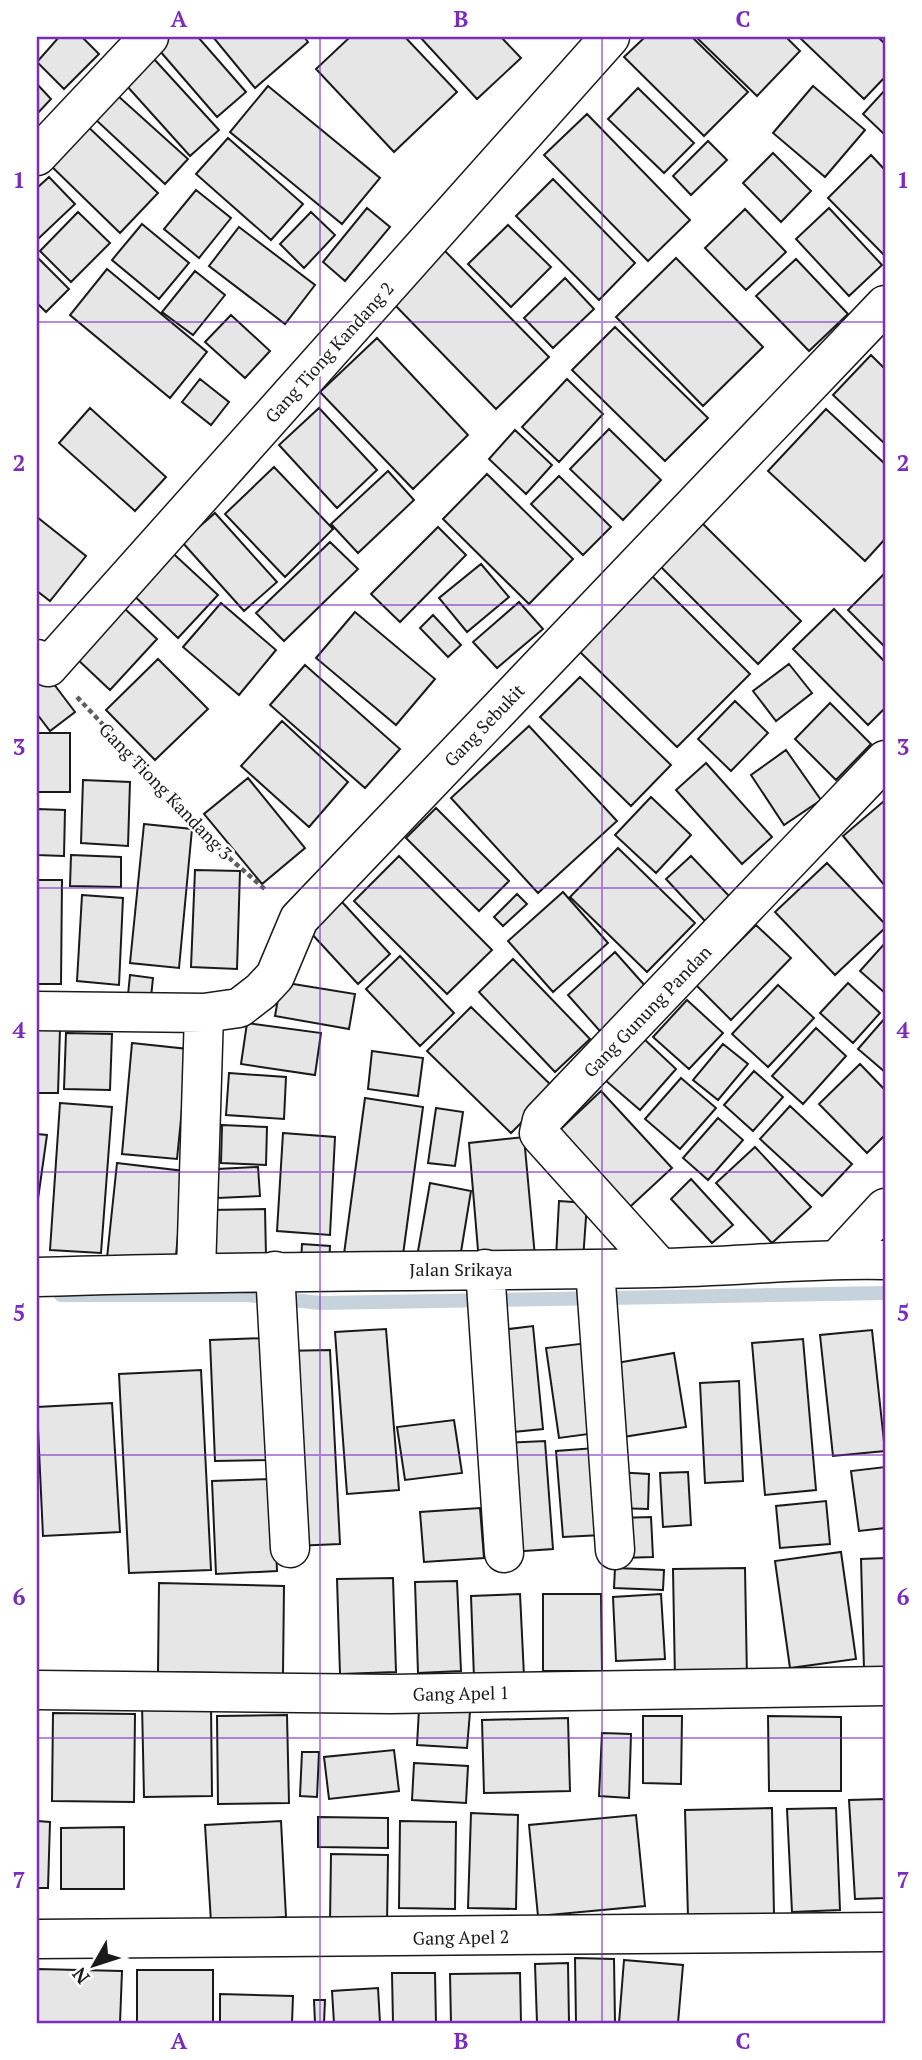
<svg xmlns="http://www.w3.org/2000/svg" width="922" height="2060" font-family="'PT Serif',serif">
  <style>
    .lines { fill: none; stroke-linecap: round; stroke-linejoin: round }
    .stream { stroke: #c6d2dc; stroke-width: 14 }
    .building { fill: #e6e6e6; stroke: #1a1a1a; stroke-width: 2 }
    .street-casing { stroke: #1a1a1a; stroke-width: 41 }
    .path { stroke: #5f5f5f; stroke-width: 4.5; stroke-dasharray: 5 3.5; stroke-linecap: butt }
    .street { stroke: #fff; stroke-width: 38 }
    .grid { fill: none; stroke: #7b2cbf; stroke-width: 2; stroke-opacity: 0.55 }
    .labels { text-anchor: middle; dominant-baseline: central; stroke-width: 5; stroke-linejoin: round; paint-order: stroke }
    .street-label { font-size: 18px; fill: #1a1a1a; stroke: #fff }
    .neatline { fill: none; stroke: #7b2cbf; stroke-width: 2.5 }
    .grid-label { font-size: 23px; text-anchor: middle; font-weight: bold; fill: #7b2cbf }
  </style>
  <rect width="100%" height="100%" fill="#fff"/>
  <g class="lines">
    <path class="stream" d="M61,1295H248L320,1303L885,1293"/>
  </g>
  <path class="building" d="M59,37H82L99,54L64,89L37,62Z
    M160,37H198L246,92L217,117L153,43Z
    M213,37H304L308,42L255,88Z
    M350,37H405L457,92L394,152L316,69Z
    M420,37H501L521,58L477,99Z
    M645,37H692L748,92L704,136L624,57Z
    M696,37H786L800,51L757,96Z
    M799,37H878L885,44V77L864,99Z
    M154,59L219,130L190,156L126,85Z
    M37,84L51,99L37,114Z
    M268,86L380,178L342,224L230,132Z
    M813,86L865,130L825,177L773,133Z
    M638,88L694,143L664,173L608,119Z
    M885,90V135L863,114Z
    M117,95L188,159L165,184L95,119Z
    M587,114L690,220L648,261L544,155Z
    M83,122L158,193L120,233L46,161Z
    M228,138L303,204L271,240L196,174Z
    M708,141L727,160L691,195L673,176Z
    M773,153L811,191L781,222L743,183Z
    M871,155L885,170V256L828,198Z
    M49,177L75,204L38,239L37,188Z
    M553,179L635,263L599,300L516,216Z
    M196,190L231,218L199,258L164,229Z
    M367,208L390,227L345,281L323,262Z
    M829,208L882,265L849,296L796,239Z
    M745,209L786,252L746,290L705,248Z
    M78,212L110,243L71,282L40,251Z
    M311,212L335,235L304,268L280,244Z
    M142,224L189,263L159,299L112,260Z
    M508,225L551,267L511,307L468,264Z
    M239,227L315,285L285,324L209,266Z
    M443,249L549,357L496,409L391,301Z
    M37,257L69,289L46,312L37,303Z
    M676,258L763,347L703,406L616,317Z
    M796,259L848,314L809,351L756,296Z
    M107,269L207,352L170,398L70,315Z
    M195,271L225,295L193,335L162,312Z
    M565,278L594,309L553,348L524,318Z
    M231,315L270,351L245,378L205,342Z
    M615,327L708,418L665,461L572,370Z
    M377,338L468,435L413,489L320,392Z
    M871,355L885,369V444L833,395Z
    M200,379L229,402L211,425L182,402Z
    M567,379L603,414L559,462L522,427Z
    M90,408L166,477L135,511L59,443Z
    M319,408L377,470L337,508L279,445Z
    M826,409L885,464V539L865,561L768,471Z
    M609,429L661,480L623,520L570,469Z
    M515,430L552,465L526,494L489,459Z
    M274,467L333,529L285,577L225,514Z
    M388,471L414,500L358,553L331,524Z
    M487,474L573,559L529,604L443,519Z
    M559,476L611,527L583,555L531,504Z
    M215,513L277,582L244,611L182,542Z
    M37,517L86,556L50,601L37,591Z
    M701,522L801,621L758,664L659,565Z
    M438,527L466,555L400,622L371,594Z
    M330,542L358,569L284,641L256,613Z
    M164,545L218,595L178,638L125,587Z
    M481,564L509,597L467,632L439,598Z
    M883,575L885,577V647L848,610Z
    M652,576L750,674L677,747L579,651Z
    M519,602L543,629L497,668L473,642Z
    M221,603L276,650L239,695L183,647Z
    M124,608L157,639L110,690L76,658Z
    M834,609L885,662V708L868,725L793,649Z
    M355,612L435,679L396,725L316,658Z
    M433,615L461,645L448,657L420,628Z
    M158,659L208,709L155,760L106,710Z
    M789,664L812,693L776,721L753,691Z
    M305,665L400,749L365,788L270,705Z
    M47,675L75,712L50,731L37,714V683Z
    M580,677L671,765L631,806L540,717Z
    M735,701L768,733L731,771L698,739Z
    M830,703L871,744L836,780L795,739Z
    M282,721L348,782L309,827L241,766Z
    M529,726L617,821L538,893L451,798Z
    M37,733H70V792H37Z
    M786,750L821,800L784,825L751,775Z
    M706,763L772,837L742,864L676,790Z
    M248,778L305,848L262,884L204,814Z
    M83,780L130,782L128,846L81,843Z
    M651,797L691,835L656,873L615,835Z
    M884,801L885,803V886L843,836Z
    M436,808L509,881L479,911L406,838Z
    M37,809L65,810L64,856L37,855Z
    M144,824L192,829L179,968L130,963Z
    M618,848L695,923L647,972L570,897Z
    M71,855L121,857V887L70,886Z
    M399,856L492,950L447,994L354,901Z
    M691,856L730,897L705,921L666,879Z
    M827,863L885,924V928L835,975L775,912Z
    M195,870L240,871L237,969L191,967Z
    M37,880H62L61,984H37Z
    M563,892L608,943L553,992L508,941Z
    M517,894L527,904L503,926L494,917Z
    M82,895L123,898L119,985L77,981Z
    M342,902L390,954L358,984L310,932Z
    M756,925L791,958L731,1020L696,985Z
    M885,943V993L860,971Z
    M615,952L655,997L607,1039L568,995Z
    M400,956L454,1013L420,1046L366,989Z
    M513,959L590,1039L555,1072L479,992Z
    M130,975L153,978L151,997L128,995Z
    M281,982L355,994L349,1029L275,1016Z
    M848,983L880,1013L853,1043L820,1013Z
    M778,985L814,1018L768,1067L732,1034Z
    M687,1000L723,1033L689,1069L653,1037Z
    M471,1007L555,1089L511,1133L427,1051Z
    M885,1018V1072L858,1049Z
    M247,1023L321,1033L315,1075L241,1064Z
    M816,1028L846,1056L803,1104L772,1076Z
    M37,1029H60L58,1093H37Z
    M66,1033L112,1034L110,1090L64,1089Z
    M643,1038L676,1069L640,1110L605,1080Z
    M132,1043L188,1049L177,1159L122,1154Z
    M723,1044L748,1064L718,1100L693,1080Z
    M372,1051L423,1058L418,1096L368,1089Z
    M860,1064L885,1090V1135L867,1153L819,1104Z
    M754,1071L783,1097L753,1131L724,1105Z
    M229,1073L286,1077L284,1119L226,1115Z
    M681,1078L716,1108L680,1149L645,1119Z
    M601,1091L672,1168L619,1217L548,1141Z
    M365,1098L423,1107L402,1262L344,1254Z
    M60,1103L112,1107L101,1253L50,1250Z
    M790,1106L852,1164L822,1196L760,1139Z
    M436,1108L463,1112L455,1166L428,1163Z
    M718,1118L743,1140L708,1180L683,1158Z
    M222,1125L267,1127L266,1165L221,1163Z
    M283,1133L335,1137L330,1235L277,1231Z
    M37,1134L47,1135L37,1206Z
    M524,1137L535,1257L479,1262L469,1143Z
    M755,1147L811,1207L772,1243L716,1183Z
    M117,1163L184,1171L175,1266L107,1258Z
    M258,1167L260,1196L218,1198L217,1169Z
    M691,1179L733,1225L712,1243L671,1199Z
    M430,1183L471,1191L459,1264L417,1257Z
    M559,1201L587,1203L583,1260L556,1258Z
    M265,1209L266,1256H210L209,1210Z
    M302,1244L330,1246L329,1266L301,1263Z
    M533,1326L543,1429L502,1433L493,1331Z
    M386,1329L399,1490L347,1494L335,1332Z
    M872,1330L885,1451L833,1456L820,1335Z
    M265,1338L269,1460L215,1461L210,1340Z
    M803,1339L816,1490L765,1495L752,1343Z
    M596,1342L604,1432L559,1438L546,1348Z
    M330,1350L340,1544L293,1546L282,1351Z
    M674,1353L686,1427L617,1438L605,1365Z
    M201,1370L211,1570L129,1573L119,1374Z
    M739,1381L743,1481L705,1483L700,1383Z
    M112,1403L120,1532L43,1536L37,1407Z
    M454,1420L462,1473L405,1480L397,1427Z
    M545,1441L553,1549L510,1552L502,1443Z
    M595,1448L602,1535L563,1537L556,1451Z
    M885,1467V1528L859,1531L851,1471Z
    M615,1472L649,1474L648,1509L614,1508Z
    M688,1472L691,1525L663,1527L660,1473Z
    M273,1479L277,1571L216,1574L212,1481Z
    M826,1501L830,1544L780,1548L776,1506Z
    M480,1508L484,1558L424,1562L420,1512Z
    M651,1517L653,1557L621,1558L618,1518Z
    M841,1552L856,1659L790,1668L775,1561Z
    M885,1558V1668L864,1669L861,1559Z
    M615,1568L664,1570L663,1590L614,1588Z
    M745,1568L747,1679L675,1680L673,1569Z
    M393,1578L396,1672L340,1674L337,1579Z
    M457,1581L461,1671L418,1673L415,1582Z
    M159,1583L284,1586L283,1674L158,1672Z
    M520,1594L524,1676L474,1678L471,1596Z
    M543,1594H601L602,1671H543Z
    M661,1594L665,1659L616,1661L613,1597Z
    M142,1704H211L212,1796L144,1797Z
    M419,1709L470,1712L467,1748L417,1745Z
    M53,1713L135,1714L134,1802L52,1801Z
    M287,1715L289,1803L218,1804L217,1716Z
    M643,1716H682L681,1784L643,1783Z
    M768,1716L841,1717V1791H769Z
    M568,1718L570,1791L484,1793L482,1720Z
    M602,1733L631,1734L629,1798L599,1796Z
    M394,1750L399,1791L329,1799L324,1757Z
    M302,1752H319L317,1797L300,1796Z
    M414,1763L468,1766L466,1803L412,1800Z
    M885,1799V1898L855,1899L849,1800Z
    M772,1808L774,1915L688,1917L685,1810Z
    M836,1808L840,1910L792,1912L787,1809Z
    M471,1813L518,1815L516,1909L468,1908Z
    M636,1815L645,1906L538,1916L529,1825Z
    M318,1817L388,1818V1848L318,1847Z
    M37,1821L50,1822L48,1888H37Z
    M281,1821L286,1917L211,1922L205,1825Z
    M400,1821L456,1822L455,1909L399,1908Z
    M124,1827V1889H61V1828Z
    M331,1854L388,1855L387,1924L330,1923Z
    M575,1958L614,1959L615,2023H576Z
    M624,1960L683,1965L678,2023H619Z
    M568,1963L569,2023H537L535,1964Z
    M37,1969L122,1971L120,2023H37Z
    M137,1970H213V2023H137Z
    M392,1973H435L436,2023H393Z
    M520,1973L521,2023H451L450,1974Z
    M378,1988L380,2023H334L332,1991Z
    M220,1994L293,1996L292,2023H220Z
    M314,2000H325L324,2023H315Z"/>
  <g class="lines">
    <g class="street-casing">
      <path id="street" d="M37,156L149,37
        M37,659L48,667L610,37
        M37,1011L204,1013L239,1008L261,991L275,976L299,919L885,305
        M838,1259L885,1208
        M660,1268L542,1137L539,1133L542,1120L885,760
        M485,1269L504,1553
        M595,1269L615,1550
        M275,1271L290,1548
        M196,1272L204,1013
        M37,1277C244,1270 450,1272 657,1268C734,1267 809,1258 885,1260
        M37,1690L391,1694L885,1686
        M37,1939L885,1932"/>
    </g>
    <path class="path" d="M77,697L227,856L267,891"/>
    <use href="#street" class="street"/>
  </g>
  <path class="grid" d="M320,37V2023M602,37V2023M37,322H885M37,605H885M37,888H885M37,1172H885M37,1455H885M37,1738H885"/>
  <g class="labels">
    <g class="street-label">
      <text transform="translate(329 352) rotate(-48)">Gang Tiong Kandang 2</text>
      <text transform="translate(484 725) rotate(-46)">Gang Sebukit</text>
      <text transform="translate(166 791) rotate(46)">Gang Tiong Kandang 3</text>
      <text transform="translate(647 1011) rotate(-46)">Gang Gunung Pandan</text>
      <text x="461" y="1269">Jalan Srikaya</text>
      <text transform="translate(461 1693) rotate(-1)">Gang Apel 1</text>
      <text transform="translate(461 1937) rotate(-1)">Gang Apel 2</text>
    </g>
  </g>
  <rect width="922" height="2060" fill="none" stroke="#ffffff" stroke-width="77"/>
  <g transform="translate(94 1965) rotate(231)" stroke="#ffffff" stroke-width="5" paint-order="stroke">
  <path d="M0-5L12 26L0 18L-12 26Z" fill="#1a1a1a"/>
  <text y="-10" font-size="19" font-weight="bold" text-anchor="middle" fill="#1a1a1a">N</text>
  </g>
  <rect x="38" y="38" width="846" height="1984" class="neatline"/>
  <g class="grid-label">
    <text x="179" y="27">A</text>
    <text x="461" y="27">B</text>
    <text x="743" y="27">C</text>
    <text x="19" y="188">1</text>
    <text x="903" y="188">1</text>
    <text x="19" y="471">2</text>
    <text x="903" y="471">2</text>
    <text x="19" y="755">3</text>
    <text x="903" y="755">3</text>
    <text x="19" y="1038">4</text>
    <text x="903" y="1038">4</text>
    <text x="19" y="1321">5</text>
    <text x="903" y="1321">5</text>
    <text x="19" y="1605">6</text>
    <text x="903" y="1605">6</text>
    <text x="19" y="1888">7</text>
    <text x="903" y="1888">7</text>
    <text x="179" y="2049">A</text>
    <text x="461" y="2049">B</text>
    <text x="743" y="2049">C</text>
  </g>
</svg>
